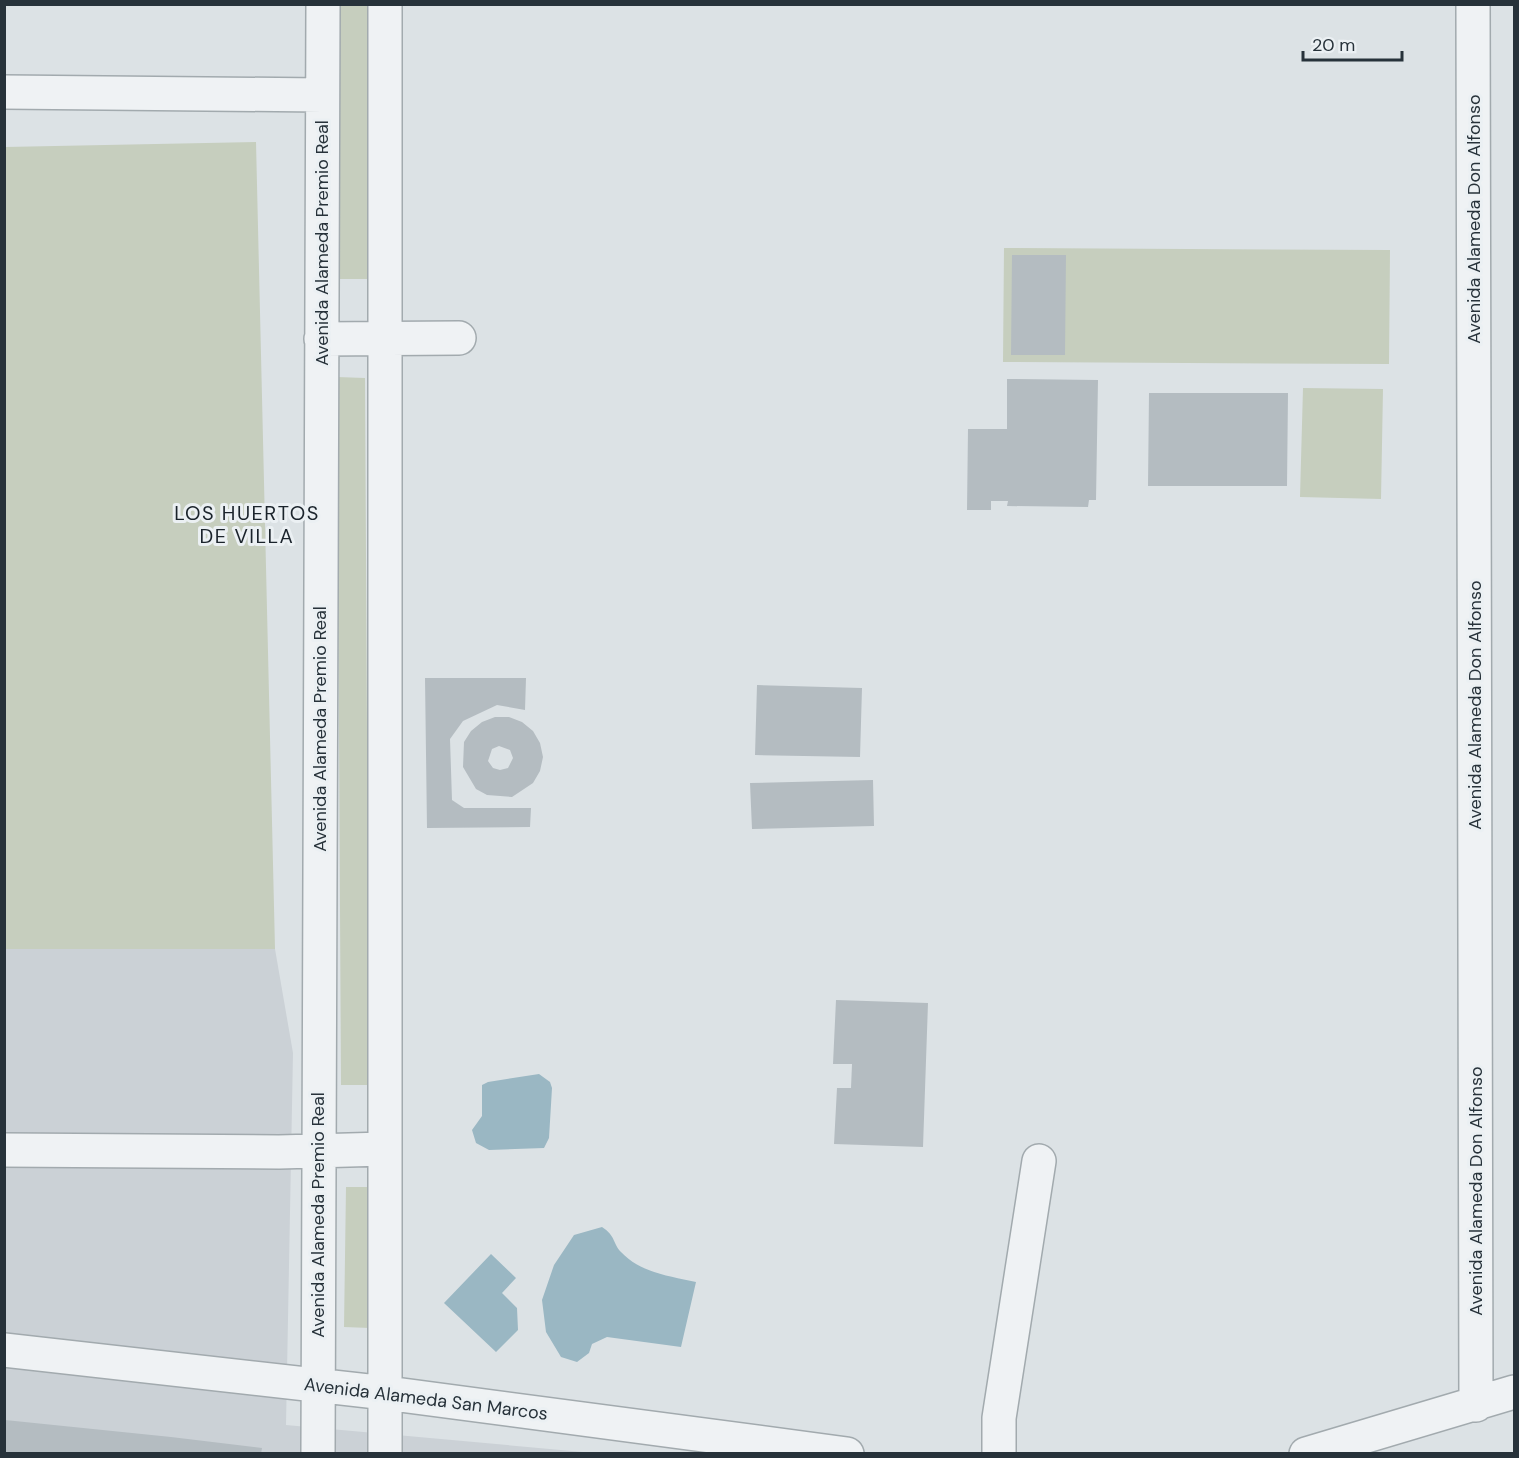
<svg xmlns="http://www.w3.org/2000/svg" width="1519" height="1458" font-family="'DM Sans',sans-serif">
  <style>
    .built { fill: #cbd1d6 }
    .green { fill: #c6cebe }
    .water { fill: #9ab7c3 }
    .building { fill: #b4bcc1; fill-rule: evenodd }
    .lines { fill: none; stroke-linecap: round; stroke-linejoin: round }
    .minor-casing { stroke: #a2aaae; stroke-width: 36 }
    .minor { stroke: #eff2f4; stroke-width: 33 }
    .labels { text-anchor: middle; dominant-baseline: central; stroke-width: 6; stroke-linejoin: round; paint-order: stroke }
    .street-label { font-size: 18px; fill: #27323a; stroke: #ebf0f3 }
    .neighbourhood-label { font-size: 20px; letter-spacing: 1.5px; fill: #1a232b; stroke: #ebf0f3 }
  </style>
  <rect width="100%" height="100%" fill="#dce2e5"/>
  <path class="built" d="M5,949H275L293,1053L286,1425L594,1453L5,1454Z"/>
  <path class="green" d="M340,5H370L371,279H340Z
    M256,142L275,949H5V147Z
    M1004,248L1390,250L1389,364L1003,362Z
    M337,377L365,378L369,1085H341Z
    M1303,388L1383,389L1381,499L1300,497Z
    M346,1187H372L370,1328L344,1327Z"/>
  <path class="water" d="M539,1074L550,1082L552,1088L549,1138L544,1148L489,1150L476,1143L472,1130L482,1116V1085L488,1082Z
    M602,1227C616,1236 613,1244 621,1252C641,1273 669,1276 696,1282L681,1347L607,1337L592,1344L589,1353L577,1362L561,1357L546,1332L542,1300L554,1265L574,1235Z
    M491,1254L516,1278L502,1293L517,1308L518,1330L496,1352L444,1303Z"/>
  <path class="building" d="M1012,255H1066L1065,355H1011Z
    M1007,379L1098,380L1096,500H1089L1088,507L1007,506L1008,501H991V510H967L968,429H1007Z
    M1149,393H1288L1287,486H1148Z
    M425,678H526L525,710L497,705L463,721L450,739L452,800L464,808H531L530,827L427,828Z
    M757,685L862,688L860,757L755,755Z
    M495,717H509L522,722L533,731L540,743L543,757L540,771L533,783L512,797L487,795L476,789L463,767L464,742L471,731L482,722ZM499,746L510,750L513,758L508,768L500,770L493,768L488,761L492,749Z
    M873,780L874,826L752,829L750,783Z
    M836,1000L928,1003L923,1147L834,1144L837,1088H851L852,1064H833Z
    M5,1420L171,1437L262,1448L261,1454H4Z"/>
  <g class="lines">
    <g class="minor-casing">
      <path id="minor" d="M385,4V1454
        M1473,4L1476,1405
        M4,92L322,95
        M321,339L459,338
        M4,1150L279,1152L384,1149
        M4,1350L386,1393L847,1454
        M318,1454L323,4
        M999,1454V1418L1039,1161
        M1306,1454L1514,1392"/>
    </g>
    <use href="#minor" class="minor"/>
  </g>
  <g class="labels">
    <g class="street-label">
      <text transform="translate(1474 219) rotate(-90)">Avenida Alameda Don Alfonso</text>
      <text transform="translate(322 243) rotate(-90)">Avenida Alameda Premio Real</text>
      <text transform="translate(1475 705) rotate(-90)">Avenida Alameda Don Alfonso</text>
      <text transform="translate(320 729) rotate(-90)">Avenida Alameda Premio Real</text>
      <text transform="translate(1476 1191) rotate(-90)">Avenida Alameda Don Alfonso</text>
      <text transform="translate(318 1215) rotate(-90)">Avenida Alameda Premio Real</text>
      <text transform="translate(426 1399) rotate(7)">Avenida Alameda San Marcos</text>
    </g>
    <g class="neighbourhood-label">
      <text x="247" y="513">LOS HUERTOS<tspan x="247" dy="23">DE VILLA</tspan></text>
    </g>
  </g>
  <rect width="1519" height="1458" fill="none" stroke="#27323a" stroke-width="12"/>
  <path d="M1303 51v9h99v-9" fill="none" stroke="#27323a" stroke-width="3"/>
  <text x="1312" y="51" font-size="18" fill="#27323a" stroke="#ebf0f3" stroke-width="4.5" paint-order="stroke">20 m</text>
</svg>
